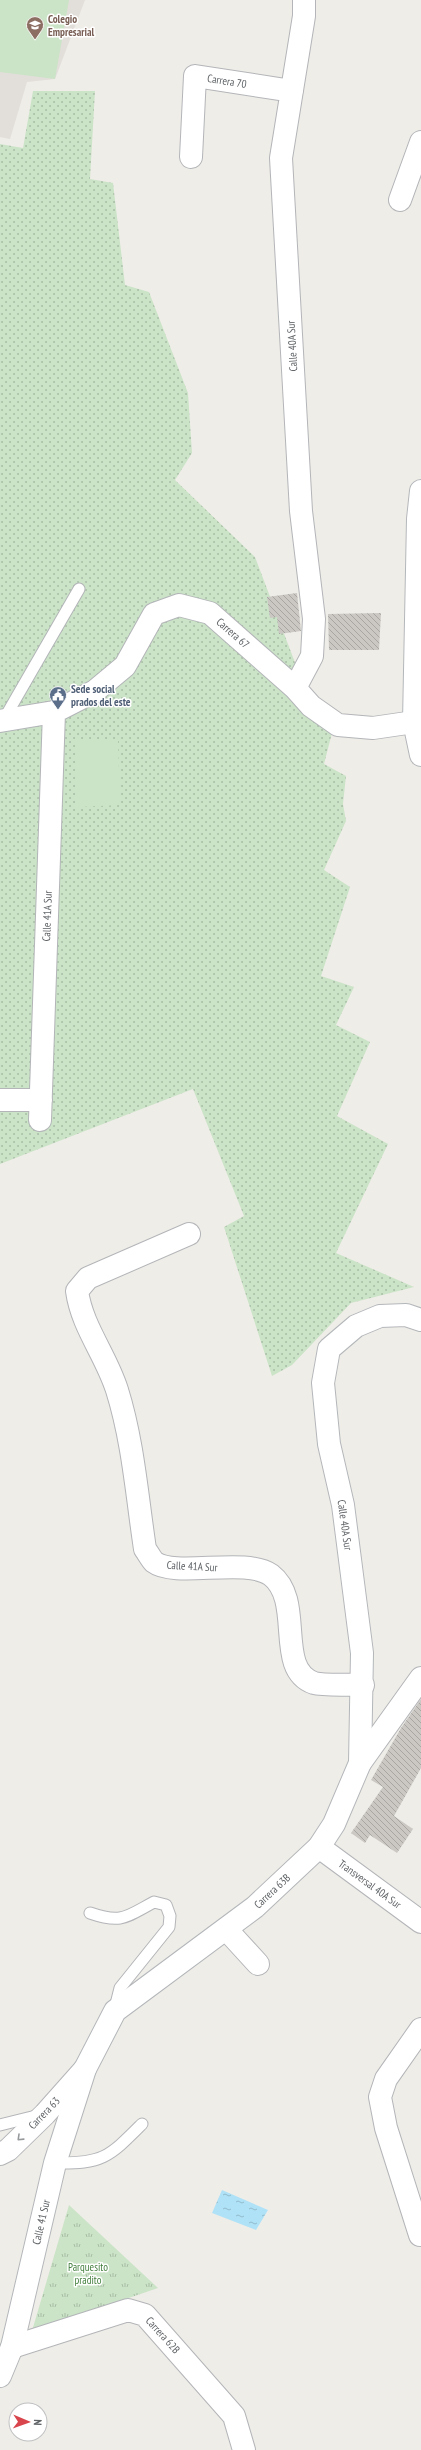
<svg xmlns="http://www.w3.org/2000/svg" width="421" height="2450" font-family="'PT Sans Narrow',sans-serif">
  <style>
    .education { fill: #e2ded9 }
    .grass { fill: url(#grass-dots) }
    .park { fill: url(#park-tufts) }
    .pitch { fill: #cbe4c7 }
    .water { fill: url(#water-ripples) }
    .building { fill: url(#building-back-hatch) }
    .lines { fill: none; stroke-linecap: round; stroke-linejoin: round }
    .service-casing { stroke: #b3b5b8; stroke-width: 13 }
    .minor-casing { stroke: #b3b5b8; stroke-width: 24 }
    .secondary-casing { stroke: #b4b7ba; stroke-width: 24 }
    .service { stroke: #fff; stroke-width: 11 }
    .minor { stroke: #fff; stroke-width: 22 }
    .secondary { stroke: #fff; stroke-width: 22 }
    .oneway { stroke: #979a9c }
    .labels { text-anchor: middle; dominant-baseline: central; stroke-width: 3; stroke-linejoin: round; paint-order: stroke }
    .education-label { font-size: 11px; font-weight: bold; fill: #785e54; stroke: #fff; text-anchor: start }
    .street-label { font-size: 11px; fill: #5f6366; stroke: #fff }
    .service-label { font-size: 11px; font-weight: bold; fill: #4e5e75; stroke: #fff; text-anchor: start }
    .park-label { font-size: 11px; fill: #437f3e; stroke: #fff }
  </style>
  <defs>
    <pattern id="grass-dots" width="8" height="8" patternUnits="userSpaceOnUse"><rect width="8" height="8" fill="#cbe4c7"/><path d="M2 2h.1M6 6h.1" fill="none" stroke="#a8bca5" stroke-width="1.8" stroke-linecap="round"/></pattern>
    <pattern id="park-tufts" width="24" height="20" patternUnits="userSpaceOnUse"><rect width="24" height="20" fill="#cbe4c7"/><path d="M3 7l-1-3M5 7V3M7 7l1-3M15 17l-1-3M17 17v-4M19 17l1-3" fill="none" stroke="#a8bca5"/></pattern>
    <pattern id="water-ripples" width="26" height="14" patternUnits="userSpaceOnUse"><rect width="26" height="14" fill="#b0e2f7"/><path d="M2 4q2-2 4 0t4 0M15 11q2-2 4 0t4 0" fill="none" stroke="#92bbcc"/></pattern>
    <pattern id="building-back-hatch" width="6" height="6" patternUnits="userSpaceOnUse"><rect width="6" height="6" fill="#cbc8c4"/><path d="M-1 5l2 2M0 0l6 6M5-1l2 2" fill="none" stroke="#a8a6a3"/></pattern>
  </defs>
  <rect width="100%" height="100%" fill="#efede8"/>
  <path class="education" d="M0,0H85L55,79L27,82L10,139L0,137Z"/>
  <path class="grass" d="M33,91H95L90,179L113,183L125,285L149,292L188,393L192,453L175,480L255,557L319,726L332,733L324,764L346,776L343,804L346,821L324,870L350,887L321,976L354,987L336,1025L370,1042L337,1116L388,1144L336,1253L414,1287L351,1303L292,1365L272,1376L224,1227L244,1216L193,1089L0,1164V144L23,148Z"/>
  <path class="park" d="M69,2205L158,2288L32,2331Z"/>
  <path class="pitch" d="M0,0H69L55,79L0,72Z
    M118,740L120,805L77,807L75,741Z"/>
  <path class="water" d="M222,2190L268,2210L256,2230L212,2213Z"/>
  <path class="building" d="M297,593L301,631L279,634L277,617L270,618L267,597Z
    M381,613L379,650H329L328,614Z
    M421,1699V1768L394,1816L413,1829L397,1853L370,1835L365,1843L351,1833L383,1787L371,1780L401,1728Z"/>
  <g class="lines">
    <g class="service-casing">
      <path id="service" d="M4,719L79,589
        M90,1913C122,1924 126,1917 154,1902L166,1905L170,1916L169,1927L120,1988L115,2008
        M0,2125L40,2115
        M55,2163C103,2164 109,2157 142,2124"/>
    </g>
    <g class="minor-casing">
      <path id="minor" d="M191,157L195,76L292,91
        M400,200L421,142
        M295,688L312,656L314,619L301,511L281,158L304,16V0
        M0,721L54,712L95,691L125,666L154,614L179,605L210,613L295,688L311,706L338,725L373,728L414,722
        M0,1100H41
        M40,1120L54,712
        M189,1234L88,1278L77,1291C82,1327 106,1355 117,1390C133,1441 137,1496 145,1549C148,1553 151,1559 154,1562C175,1578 246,1557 271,1575C305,1601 274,1669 314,1683C325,1686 350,1684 363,1685
        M360,1763L421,1678
        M319,1847L421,1922
        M226,1929L258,1964
        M0,2154L8,2150L45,2114L85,2069
        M420,2235L386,2128L380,2097L386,2079L421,2029
        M12,2347L128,2310L145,2315L234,2416L244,2450"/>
    </g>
    <g class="secondary-casing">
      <path id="secondary" d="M421,491L418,519L414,722L421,755
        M0,2376L12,2347L55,2163L85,2069L115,2011L255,1907L319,1847L334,1824L360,1763L362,1653L343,1505L329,1444L323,1383L329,1349L356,1326L380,1316L406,1315L421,1320"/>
    </g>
    <use href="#service" class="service"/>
    <use href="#minor" class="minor"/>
    <use href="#secondary" class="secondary"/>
  </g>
  <defs><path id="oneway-chevron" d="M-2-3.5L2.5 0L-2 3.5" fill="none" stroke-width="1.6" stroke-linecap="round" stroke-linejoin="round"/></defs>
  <use class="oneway" href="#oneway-chevron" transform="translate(20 2138) rotate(136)"/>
  <defs>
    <g id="school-pin" transform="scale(0.9)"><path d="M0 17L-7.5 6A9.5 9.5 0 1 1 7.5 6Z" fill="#8d6e63" stroke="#fff"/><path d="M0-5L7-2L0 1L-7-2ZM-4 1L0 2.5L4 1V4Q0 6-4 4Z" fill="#fff"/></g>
    <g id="civic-pin" transform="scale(0.9)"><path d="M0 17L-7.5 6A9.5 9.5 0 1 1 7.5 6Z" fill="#5c6f8a" stroke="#fff"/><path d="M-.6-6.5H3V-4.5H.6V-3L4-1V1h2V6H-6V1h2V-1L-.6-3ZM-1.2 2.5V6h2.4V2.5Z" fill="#fff"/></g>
  </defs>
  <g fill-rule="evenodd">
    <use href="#school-pin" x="35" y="25"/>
    <use href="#civic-pin" x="58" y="695"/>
  </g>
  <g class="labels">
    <g class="education-label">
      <text x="48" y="19">Colegio<tspan x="48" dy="13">Empresarial</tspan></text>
    </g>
    <g class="street-label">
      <text transform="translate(227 81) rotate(9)">Carrera 70</text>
      <text transform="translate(292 346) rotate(-93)">Calle 40A Sur</text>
      <text transform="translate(233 633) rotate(41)">Carrera 67</text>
      <text transform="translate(47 916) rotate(-88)">Calle 41A Sur</text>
      <text transform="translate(345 1525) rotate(82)">Calle 40A Sur</text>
      <text transform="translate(192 1566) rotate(3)">Calle 41A Sur</text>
      <text transform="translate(370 1884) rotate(36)">Transversal 40A Sur</text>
      <text transform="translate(272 1891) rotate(-43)">Carrera 63B</text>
      <text transform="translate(44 2113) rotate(-46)">Carrera 63</text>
      <text transform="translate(41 2222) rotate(-77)">Calle 41 Sur</text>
      <text transform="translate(163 2335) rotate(48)">Carrera 62B</text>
    </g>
    <g class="service-label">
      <text x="71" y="689">Sede social<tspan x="71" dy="13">prados del este</tspan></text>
    </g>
    <g class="park-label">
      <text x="88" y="2267">Parquesito<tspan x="88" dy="13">pradito</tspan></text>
    </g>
  </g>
  <g transform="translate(28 2422) rotate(92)"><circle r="19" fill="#ffffff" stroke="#bfc1c2"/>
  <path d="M0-3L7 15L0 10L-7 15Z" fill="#d9454d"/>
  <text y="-6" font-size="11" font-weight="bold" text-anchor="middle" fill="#5f6366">N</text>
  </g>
</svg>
